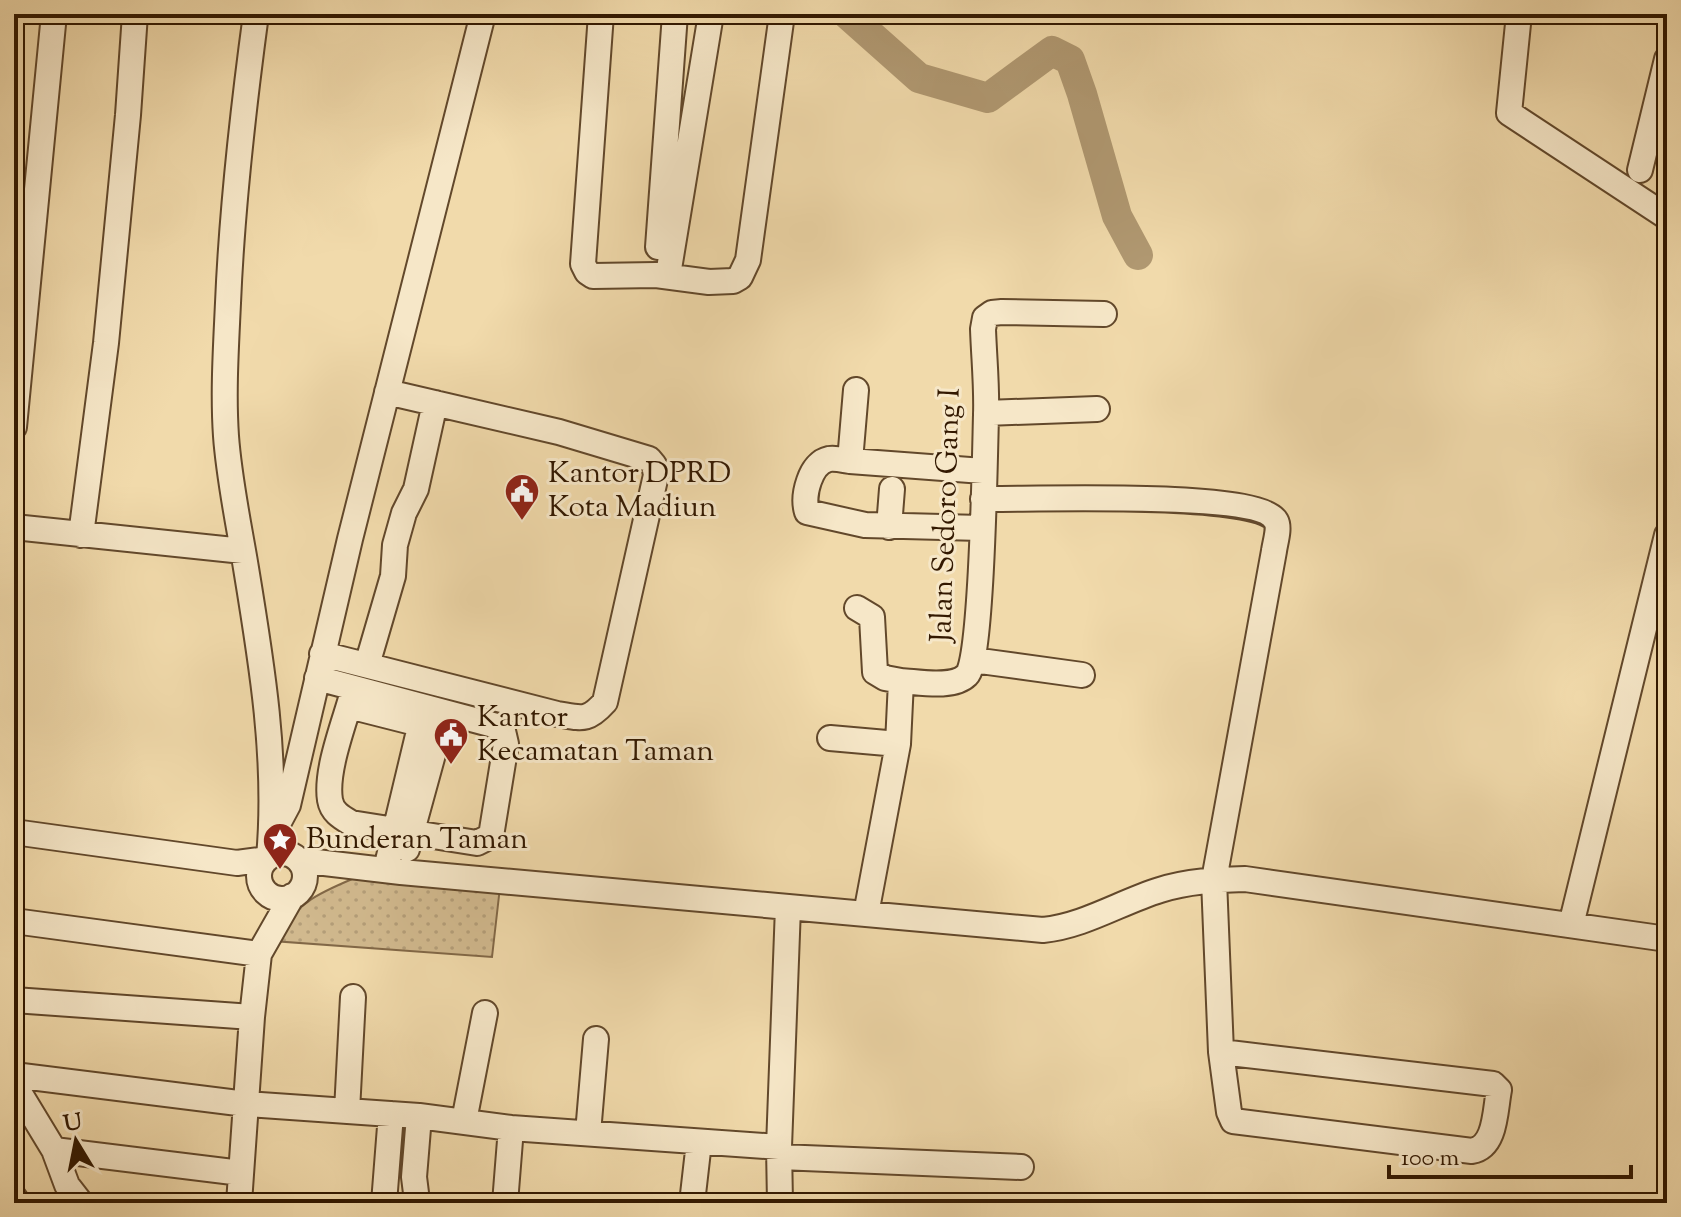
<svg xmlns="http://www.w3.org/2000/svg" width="1681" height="1217" font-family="'Sorts Mill Goudy',serif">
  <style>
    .green { fill: url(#green-dots); stroke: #826847; stroke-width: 2 }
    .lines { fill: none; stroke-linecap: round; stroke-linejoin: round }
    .river { stroke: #b09871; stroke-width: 30 }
    .minor-casing { stroke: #62482b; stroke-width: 28 }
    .minor { stroke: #f6e7c8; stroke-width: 24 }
    .labels { text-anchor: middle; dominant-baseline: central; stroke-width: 6; stroke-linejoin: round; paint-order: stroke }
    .poi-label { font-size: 30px; fill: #321800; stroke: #f6e7c8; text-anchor: start }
    .street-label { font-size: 30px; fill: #321800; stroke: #f6e7c8 }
  </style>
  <defs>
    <pattern id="green-dots" width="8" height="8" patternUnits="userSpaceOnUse" patternTransform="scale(2)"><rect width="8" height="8" fill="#d1b98e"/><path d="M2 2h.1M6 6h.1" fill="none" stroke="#b49e79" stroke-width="1.8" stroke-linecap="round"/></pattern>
  </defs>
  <rect width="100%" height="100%" fill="#f1daab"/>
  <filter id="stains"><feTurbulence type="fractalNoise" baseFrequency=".0025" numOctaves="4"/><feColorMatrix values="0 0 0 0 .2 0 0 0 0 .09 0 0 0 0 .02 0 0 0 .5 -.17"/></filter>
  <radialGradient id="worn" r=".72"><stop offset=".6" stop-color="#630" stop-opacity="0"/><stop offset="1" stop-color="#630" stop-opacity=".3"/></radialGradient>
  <path class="green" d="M367,873L500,887L492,957L273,941C297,900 325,890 367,873Z"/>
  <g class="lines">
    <path class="river" d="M847,14L919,78L988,98L1052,51L1070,60L1082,94L1117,216L1138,255"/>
    <g class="minor-casing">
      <path id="minor" d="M256,14C243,110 232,206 228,303C226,347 223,392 226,436C229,478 238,521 245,562C261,659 278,759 269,857
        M601,14L583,264L587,272L593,276L656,275L709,282L733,281L740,277L748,260L782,14
        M1519,14L1509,113L1667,217
        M1640,170L1667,59
        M658,247L675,14
        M668,275L711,14
        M856,390L850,461C843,460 836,458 829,459C810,463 802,496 807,512L865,525L981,528
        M986,413L1097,409
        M14,427L54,14
        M850,461L983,471
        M983,499C1024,500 1260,490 1276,521C1280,528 1275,543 1274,551L1214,880L1221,1052L1493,1084L1499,1090C1495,1110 1496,1147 1472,1151L1233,1121L1229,1112L1221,1052
        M14,527L243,551
        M889,527L892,489
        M81,535L106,343L128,115L135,14
        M857,608L872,617L875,672L885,678L901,681
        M322,654L557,714C582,718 587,722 605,702L656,475L654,465L649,459L559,432L387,392
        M973,660L1082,675
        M367,665L393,576L395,545L404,513L416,489L435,403
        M317,678L497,726L503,731L506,744L491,836L477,843L351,823C341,817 332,812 330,800C325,769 346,719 354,688
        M349,706L412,722L418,726L419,731L386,869
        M830,738L898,744
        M14,832L237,863L267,859
        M272,835L288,805L350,539L483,14
        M407,849L438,736L441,712
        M259 876a23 23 0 1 1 46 0a23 23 0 1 1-46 0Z
        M299,860L401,872L1043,930C1084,926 1121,902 1160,890C1188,881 1216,880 1245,879L1667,939
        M866,914L898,744L901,681C919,682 953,689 967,675C982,661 985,449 986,415C987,386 984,358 983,329L985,318L992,313L1002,312L1104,314
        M14,921L259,954
        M1571,925L1667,535
        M14,1000L252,1017
        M14,1075L246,1104L419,1116L511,1128L779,1147
        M14,1084L54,1150L67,1185L81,1203
        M347,1111L353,997
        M464,1121L485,1013
        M588,1133L596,1039
        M54,1150L241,1173
        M780,1157L1021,1167
        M416,1193L414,1177L419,1116
        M14,1197L18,1203
        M239,1203L252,1017L259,954L292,896
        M384,1203L391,1114
        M505,1203L511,1128
        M692,1203L699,1142
        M780,1203L779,1147L788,907"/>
    </g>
    <use href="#minor" class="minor"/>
  </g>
  <defs>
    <g id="civic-pin" transform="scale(1.8)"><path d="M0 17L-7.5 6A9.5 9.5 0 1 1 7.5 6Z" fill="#8f2418" stroke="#f6e7c8"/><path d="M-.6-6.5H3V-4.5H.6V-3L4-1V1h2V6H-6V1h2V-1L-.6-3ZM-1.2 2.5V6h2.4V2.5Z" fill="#fff"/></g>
    <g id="sight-pin" transform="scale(1.8)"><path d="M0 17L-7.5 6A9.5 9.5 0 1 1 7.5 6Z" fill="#8f2418" stroke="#f6e7c8"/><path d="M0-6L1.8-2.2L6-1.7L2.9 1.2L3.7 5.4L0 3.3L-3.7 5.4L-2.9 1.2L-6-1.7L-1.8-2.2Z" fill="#fff"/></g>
  </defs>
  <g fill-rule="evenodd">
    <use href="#civic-pin" x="522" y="491"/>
    <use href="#civic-pin" x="451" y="735"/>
    <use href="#sight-pin" x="280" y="840"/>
  </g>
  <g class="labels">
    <g class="poi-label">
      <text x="548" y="474">Kantor DPRD<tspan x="548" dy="34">Kota Madiun</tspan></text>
      <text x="477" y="718">Kantor<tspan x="477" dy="34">Kecamatan Taman</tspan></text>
      <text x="306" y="840">Bunderan Taman</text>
    </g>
    <g class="street-label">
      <text transform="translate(947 515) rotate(-88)">Jalan Sedoro Gang I</text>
    </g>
  </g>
  <rect width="1681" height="1217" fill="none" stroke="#f1daab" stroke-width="48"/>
  <rect x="16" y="16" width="1649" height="1185" fill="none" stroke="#321800" stroke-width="4"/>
  <rect x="24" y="24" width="1633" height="1169" fill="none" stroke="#321800" stroke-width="2"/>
  <g transform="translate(76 1141) rotate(350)" stroke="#f6e7c8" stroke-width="6" paint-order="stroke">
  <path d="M0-6L14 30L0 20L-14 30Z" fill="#321800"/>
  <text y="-12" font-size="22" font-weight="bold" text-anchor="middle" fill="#321800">U</text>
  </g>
  <path d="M1389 1165v12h242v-12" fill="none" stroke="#321800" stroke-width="4"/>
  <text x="1401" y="1165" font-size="24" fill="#321800" stroke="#f6e7c8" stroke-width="6" paint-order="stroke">100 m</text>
  <rect width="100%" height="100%" filter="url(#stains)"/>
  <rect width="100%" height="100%" fill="url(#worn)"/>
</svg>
